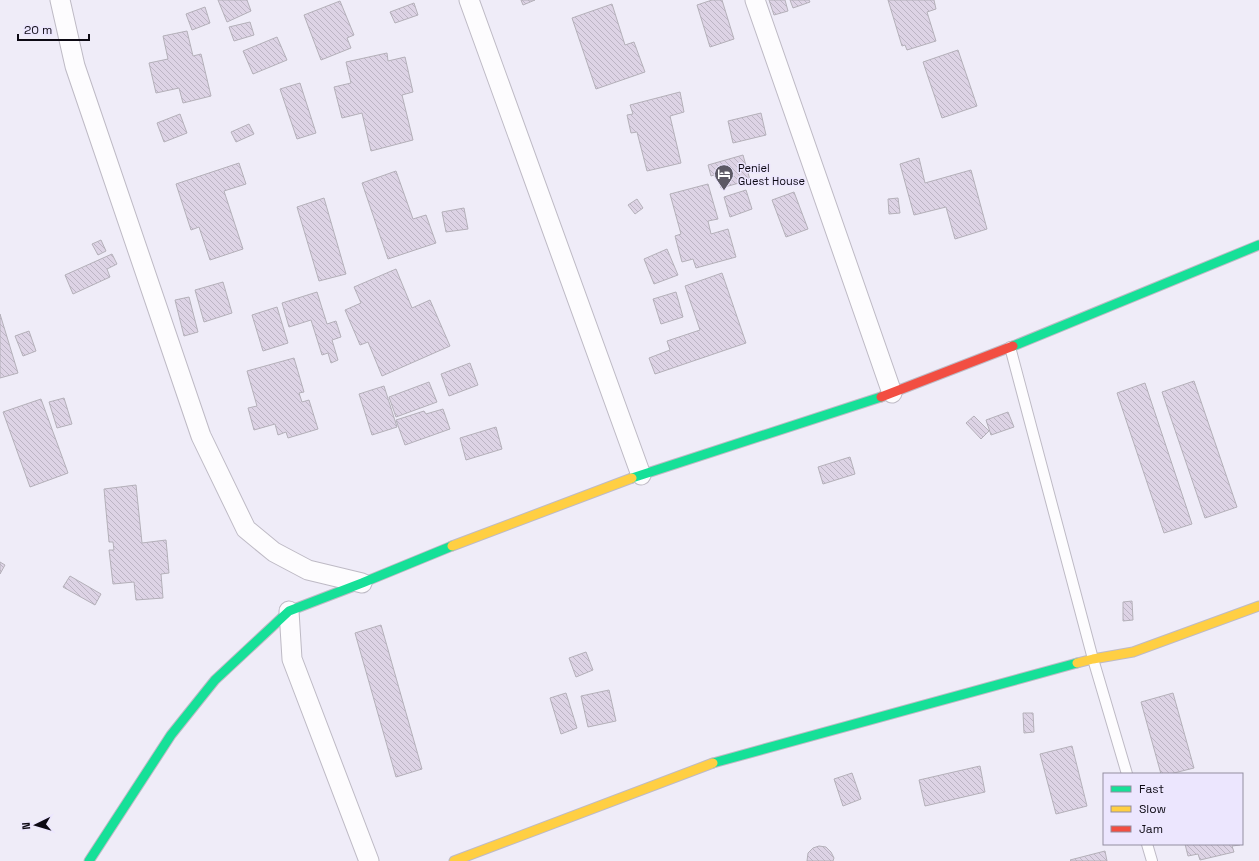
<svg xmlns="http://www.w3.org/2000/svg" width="1259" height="861" font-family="'Space Grotesk',sans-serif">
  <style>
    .building { fill: url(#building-back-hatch); stroke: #b4b0b9 }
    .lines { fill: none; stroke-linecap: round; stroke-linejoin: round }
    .lane-casing { stroke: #bebac5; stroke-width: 12 }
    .street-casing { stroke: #bebac5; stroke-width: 21 }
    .fast-casing { stroke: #bebac5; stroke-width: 11 }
    .slow-casing { stroke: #bebac5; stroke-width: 11 }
    .jam-casing { stroke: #bebac5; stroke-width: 11 }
    .lane { stroke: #fdfcfe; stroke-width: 10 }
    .street { stroke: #fdfcfe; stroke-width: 19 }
    .fast { stroke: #16e098; stroke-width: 9 }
    .slow { stroke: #ffcf43; stroke-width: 9 }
    .jam { stroke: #f24e42; stroke-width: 9 }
    .labels { text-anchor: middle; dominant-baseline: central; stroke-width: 3; stroke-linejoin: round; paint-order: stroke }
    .poi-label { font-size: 11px; fill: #0d0a14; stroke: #ece6fe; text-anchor: start }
  </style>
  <defs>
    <pattern id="building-back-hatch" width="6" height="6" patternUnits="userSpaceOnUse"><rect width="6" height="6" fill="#ddd3e5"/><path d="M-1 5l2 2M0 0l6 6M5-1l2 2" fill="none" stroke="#bcb4c4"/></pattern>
  </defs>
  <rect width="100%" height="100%" fill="#efecf8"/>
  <path class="building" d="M218,0H247L251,11L227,22Z
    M521,0H535L523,5Z
    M712,0H722L734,39L710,47L697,5Z
    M769,0H785L788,11L774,15Z
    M790,0H809L810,2L793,8Z
    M888,0H934L936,9L927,12L936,41L907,50L905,45L902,46Z
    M340,1L354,35L347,38L351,48L321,60L304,15Z
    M414,3L418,15L395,23L390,12Z
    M612,4L625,45L634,42L645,72L596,89L572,18Z
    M205,7L210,23L192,30L186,14Z
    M250,22L254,35L234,41L229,27Z
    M187,31L193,56L201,54L211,96L183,103L179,88L156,93L149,63L168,59L163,36Z
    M277,37L287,60L253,74L243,51Z
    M958,50L977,106L942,118L923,62Z
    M387,53L388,61L405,57L413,92L402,95L413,140L371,151L362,113L342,118L334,87L351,83L346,62Z
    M300,83L316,133L297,139L280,89Z
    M680,92L684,112L670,116L681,163L647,171L637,132L631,133L627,115L633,114L630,105Z
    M761,113L766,135L733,143L728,121Z
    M180,114L187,133L164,142L157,123Z
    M249,124L254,134L236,142L231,132Z
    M743,155L750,180L721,188L717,174L711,176L708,165Z
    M919,158L925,183L971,170L987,229L955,239L946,207L914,215L900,164Z
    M239,163L246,184L224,191L243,249L210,260L199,227L191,230L176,184Z
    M396,171L413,219L426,215L436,243L388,259L362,183Z
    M708,184L718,219L708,221L711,234L728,229L736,257L696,268L693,259L682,262L675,236L681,234L670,194Z
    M746,190L752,209L730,217L724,197Z
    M794,192L808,229L786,237L772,200Z
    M324,198L346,274L319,281L297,207Z
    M898,198L900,213L889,214L888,199Z
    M637,199L643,208L635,214L628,205Z
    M464,208L468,229L446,232L442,212Z
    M101,240L106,251L98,255L92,244Z
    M667,249L678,275L654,284L644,259Z
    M112,254L117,264L107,269L110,277L73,294L65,275Z
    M396,269L412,308L430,300L450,346L382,376L368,342L360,345L345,310L361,303L354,287Z
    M722,273L746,343L655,374L649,358L670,350L667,341L700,330L685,286Z
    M223,282L232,313L204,322L195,290Z
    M317,292L327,324L336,321L341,337L332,340L338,360L331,363L328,353L322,355L311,320L289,327L282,303Z
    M676,292L683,317L661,324L653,299Z
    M189,297L198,332L184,336L175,300Z
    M277,307L288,343L263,351L252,315Z
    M0,314L18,373L0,378Z
    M29,331L36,351L23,356L15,336Z
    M294,358L304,392L299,393L302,402L309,400L318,429L288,438L286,432L278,435L275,424L254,430L248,408L257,406L247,371Z
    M470,363L478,385L449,396L441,374Z
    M1194,381L1237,507L1205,518L1162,392Z
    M429,382L437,402L396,417L389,397Z
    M1145,383L1192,524L1164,533L1117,393Z
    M384,386L397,427L372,435L359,394Z
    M64,398L72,424L57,428L49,402Z
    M41,399L68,473L30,487L3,412Z
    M443,409L450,429L405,445L396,420L424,411L426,414Z
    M1008,412L1014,427L991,435L986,420Z
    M974,416L989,431L981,439L966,423Z
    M496,427L502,449L466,460L460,438Z
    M850,457L855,474L823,484L818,467Z
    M136,485L142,543L166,540L169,573L161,574L163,598L136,600L134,582L113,584L109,550H114L113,542H109L104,489Z
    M0,562L5,565L0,574Z
    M70,576L101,594L95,605L63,587Z
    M1132,601L1133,620L1123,621V602Z
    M381,625L422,769L396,777L355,633Z
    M586,652L593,670L576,677L569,658Z
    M609,690L616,721L588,727L581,696Z
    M566,693L577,728L561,734L550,698Z
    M1173,693L1194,768L1170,774H1161L1141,702Z
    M1023,713H1033L1034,732L1024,733Z
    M1072,746L1087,806L1056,814L1040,754Z
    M980,766L985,792L925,806L919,780Z
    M852,773L861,799L843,806L834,779Z
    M1185,844H1240V845L1232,846L1234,852L1200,860L1198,854L1188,856Z
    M819,846L826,847L831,852L834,858L833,861H807L808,853L813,848Z
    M1105,851L1107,861H1071L1070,860Z"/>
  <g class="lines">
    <g class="lane-casing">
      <path id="lane" d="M1010,347L1093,659L1127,774
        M1147,844L1152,861"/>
    </g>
    <g class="street-casing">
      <path id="street" d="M60,0L75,66L201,436L246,529L274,552L308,570L362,583
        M469,0L641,475
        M755,0L892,393
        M289,611L292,659L369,861"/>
    </g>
    <g class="fast-casing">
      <path id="fast" d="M1013,346L1259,245
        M632,478L881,397
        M713,763L1077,663
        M89,861L171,735L215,680L289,611L362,583L452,546"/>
    </g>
    <g class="slow-casing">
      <path id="slow" d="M452,546L632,478
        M1077,663L1093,659L1133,652L1259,606
        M454,861L713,763"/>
    </g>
    <g class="jam-casing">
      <path id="jam" d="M881,397L1013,346"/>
    </g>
    <use href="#lane" class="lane"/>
    <use href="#street" class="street"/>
    <use href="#fast" class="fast"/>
    <use href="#slow" class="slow"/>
    <use href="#jam" class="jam"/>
  </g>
  <defs>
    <g id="hotel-pin" transform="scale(1)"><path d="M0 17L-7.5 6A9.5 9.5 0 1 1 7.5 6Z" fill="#5c5964" stroke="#ece6fe"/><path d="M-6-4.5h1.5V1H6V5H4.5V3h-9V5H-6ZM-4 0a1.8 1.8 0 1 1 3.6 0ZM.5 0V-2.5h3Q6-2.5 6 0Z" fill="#fff"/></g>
  </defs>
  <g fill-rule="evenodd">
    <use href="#hotel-pin" x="724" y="174"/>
  </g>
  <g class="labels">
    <g class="poi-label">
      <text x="738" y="168">Peniel<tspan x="738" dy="13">Guest House</tspan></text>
    </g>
  </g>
  <rect x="1103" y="773" width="140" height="72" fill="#ece6fe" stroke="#938ea0"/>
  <rect x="1111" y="786" width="20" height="6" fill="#16e098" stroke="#938ea0"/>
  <text x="1139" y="793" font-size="12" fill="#0d0a14">Fast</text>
  <rect x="1111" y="806" width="20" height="6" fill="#ffcf43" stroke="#938ea0"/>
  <text x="1139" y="813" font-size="12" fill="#0d0a14">Slow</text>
  <rect x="1111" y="826" width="20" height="6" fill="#f24e42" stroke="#938ea0"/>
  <text x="1139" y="833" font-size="12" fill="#0d0a14">Jam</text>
  <g transform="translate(36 825) rotate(265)" stroke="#ece6fe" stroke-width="3" paint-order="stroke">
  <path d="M0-3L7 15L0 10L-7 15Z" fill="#0d0a14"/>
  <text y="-6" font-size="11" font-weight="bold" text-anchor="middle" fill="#0d0a14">N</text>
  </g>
  <path d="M18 34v6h71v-6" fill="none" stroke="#0d0a14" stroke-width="2"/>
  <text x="24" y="34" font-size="12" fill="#0d0a14" stroke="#ece6fe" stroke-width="3" paint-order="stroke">20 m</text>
</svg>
